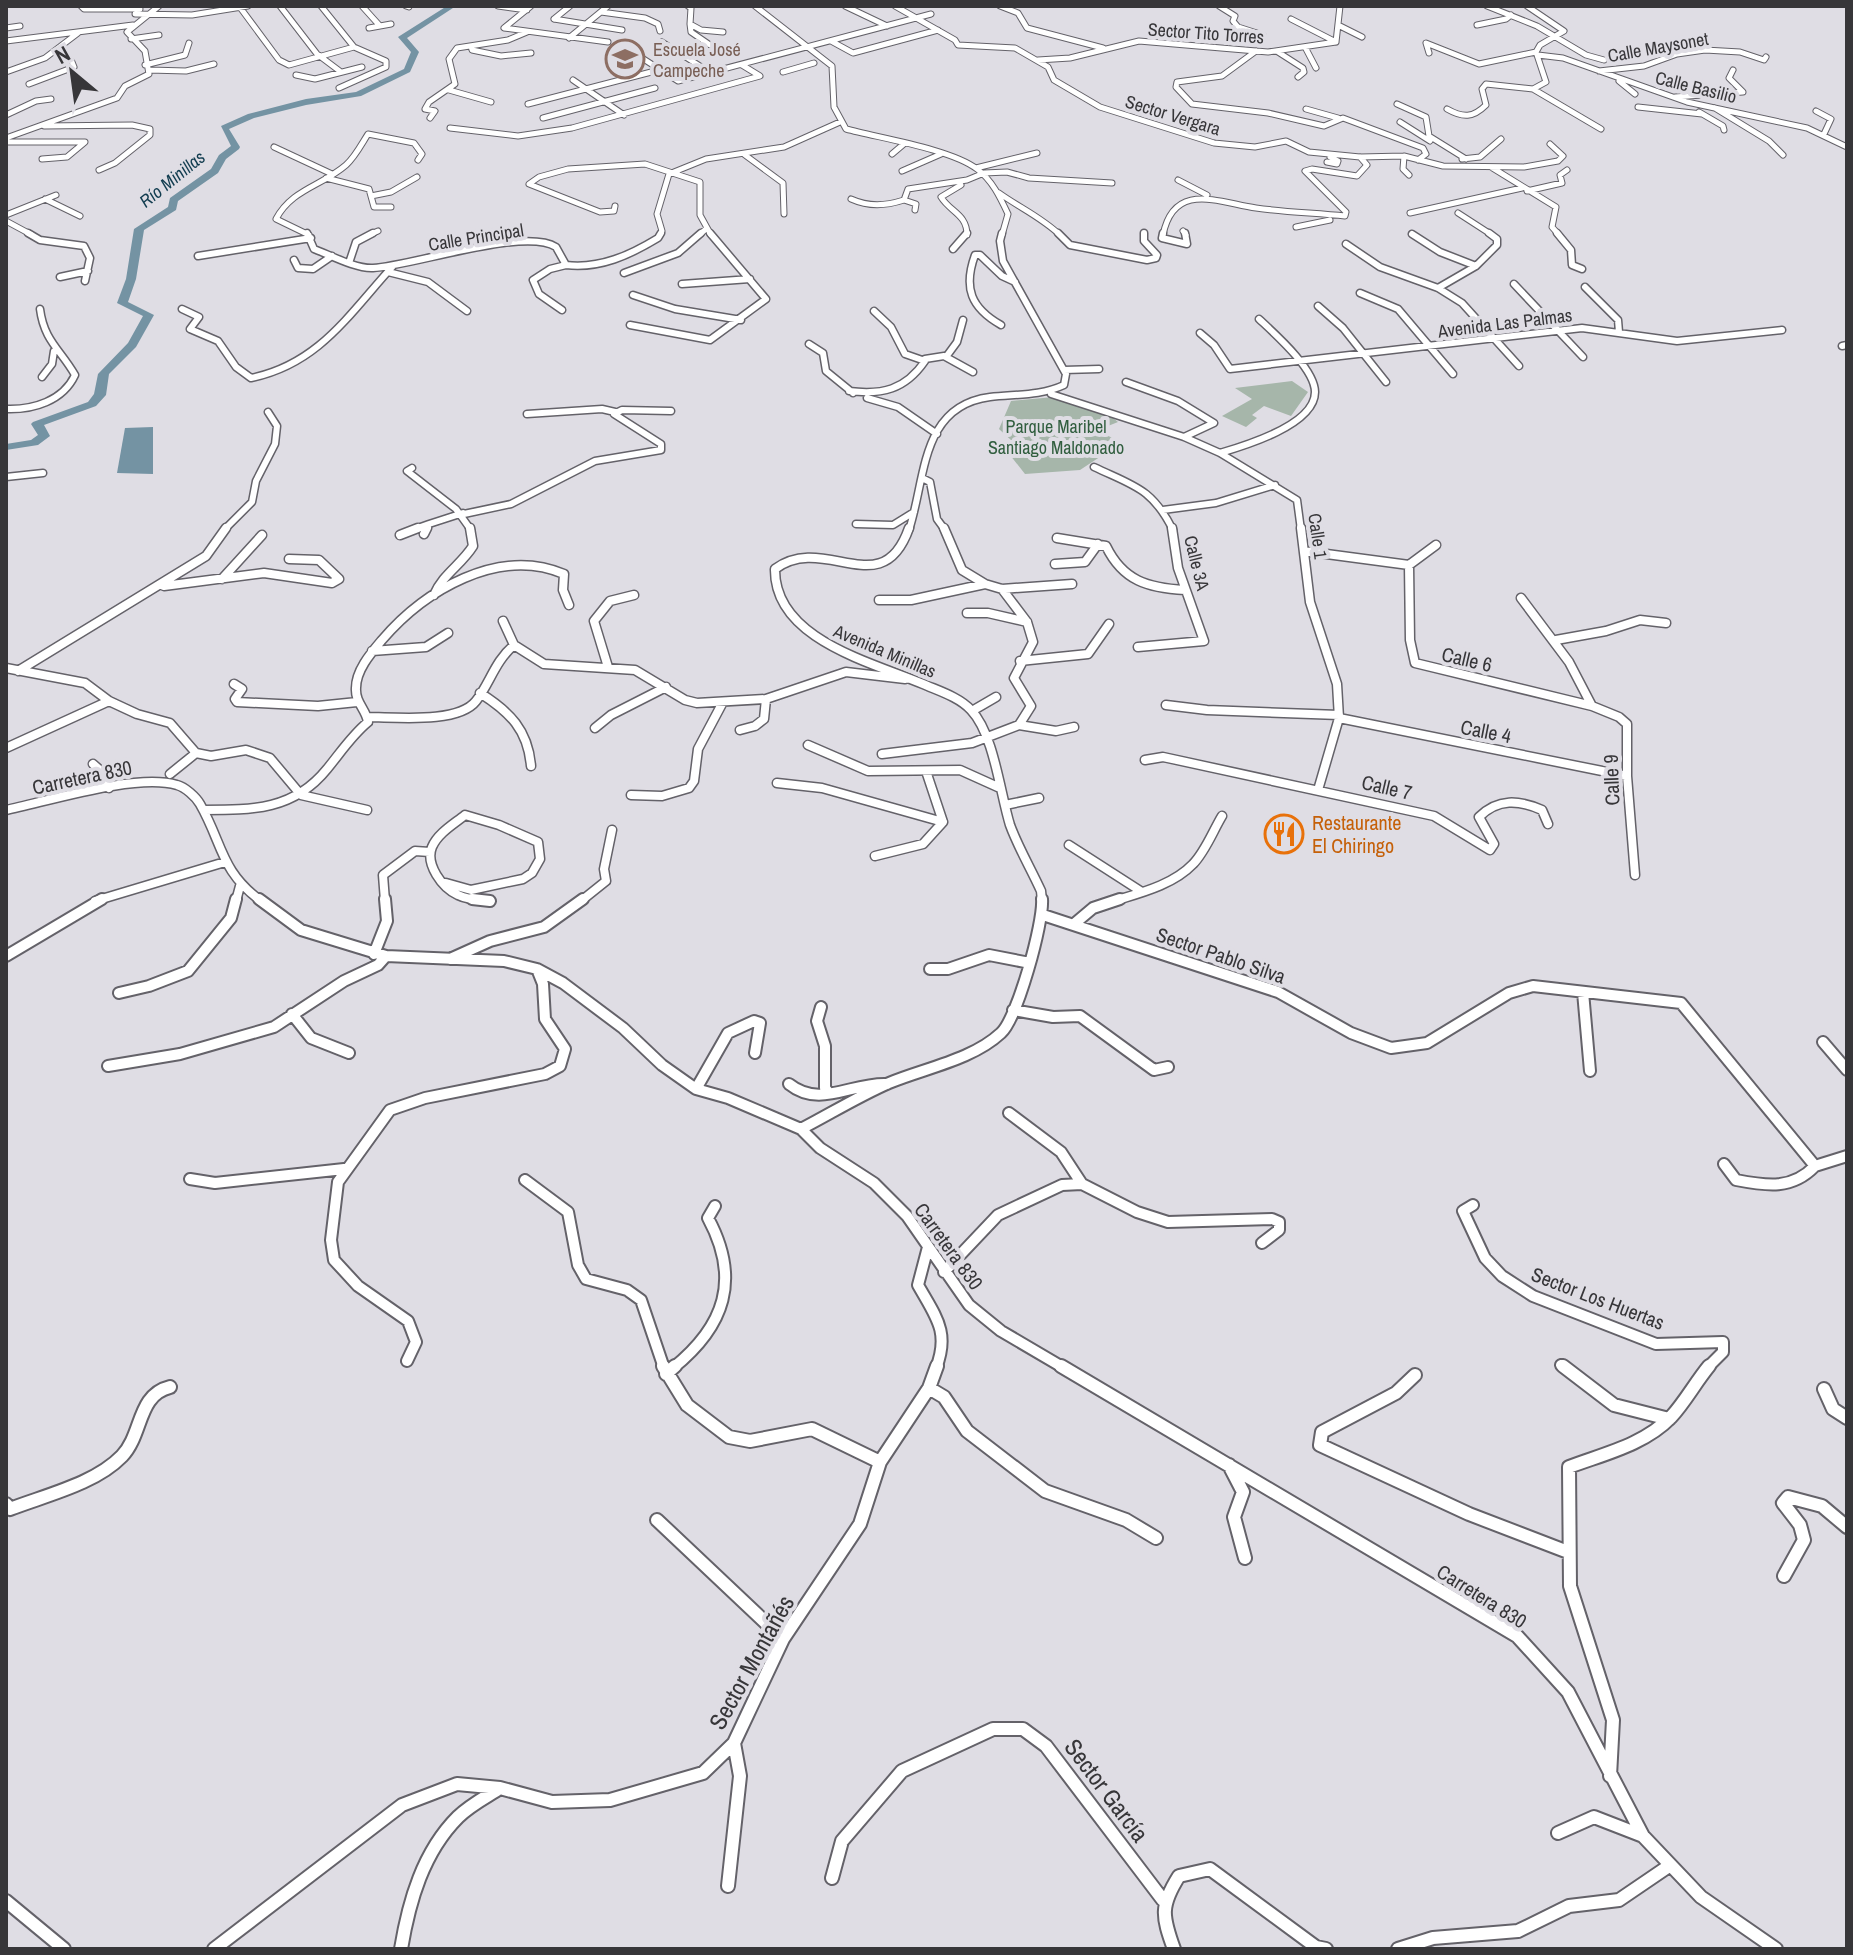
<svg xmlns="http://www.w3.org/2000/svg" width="1853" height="1955" font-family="'Archivo Narrow',sans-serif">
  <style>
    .green { fill: #a6b6aa }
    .water { fill: #7493a3 }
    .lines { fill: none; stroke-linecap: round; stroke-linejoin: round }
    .river { fill: #7493a3; fill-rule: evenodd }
    .minor-far4-casing { stroke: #646269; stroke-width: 7 }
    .minor-far3-casing { stroke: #646269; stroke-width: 9 }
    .minor-far2-casing { stroke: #646269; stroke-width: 11 }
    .minor-far1-casing { stroke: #646269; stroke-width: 14 }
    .minor-casing { stroke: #646269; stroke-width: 16 }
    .minor-far4 { stroke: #fff; stroke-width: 5 }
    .minor-far3 { stroke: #fff; stroke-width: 6 }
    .minor-far2 { stroke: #fff; stroke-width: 8 }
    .minor-far1 { stroke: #fff; stroke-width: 10 }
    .minor { stroke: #fff; stroke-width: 12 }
    .labels { text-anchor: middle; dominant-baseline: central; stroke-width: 8; stroke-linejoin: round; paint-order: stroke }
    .far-street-label { font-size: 18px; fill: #373639; stroke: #dfdde4 }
    .far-education-label { font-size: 18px; fill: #785e54; stroke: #dfdde4; text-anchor: start }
    .far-water-label { font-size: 18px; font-style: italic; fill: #113c4f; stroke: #dfdde4 }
    .far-park-label { font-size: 18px; fill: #315e3f; stroke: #dfdde4 }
    .street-label { font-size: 20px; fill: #373639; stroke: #dfdde4 }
    .food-label { font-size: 20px; fill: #c56008; stroke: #dfdde4; text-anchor: start }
    .near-street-label { font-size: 24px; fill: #373639; stroke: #dfdde4 }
  </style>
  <rect width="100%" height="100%" fill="#dfdde4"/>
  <path class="green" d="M1292,381L1308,392L1291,416L1264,406L1252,415L1257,418L1246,427L1222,416L1252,399L1235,388Z
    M1054,397L1113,418L1118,422L1108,426L1105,434L1121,443L1080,470L1025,474L1010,455L1023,451L999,429L1011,401Z"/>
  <path class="water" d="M153,427V474L117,473L125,428Z"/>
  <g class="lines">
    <path class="river" d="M447,6H456L407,38L419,52L410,72L361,96L306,105L254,118L229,129L240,147L239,149L226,159L218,173L178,201L176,210L144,230L136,279L128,302L154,315L136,347L109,374L106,395L96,406L44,425L50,436L38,445L6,450V444L31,440L38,435L31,424L33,422L88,402L94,394L98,374L128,343L143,316L117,303L126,279L134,229L168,207L170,198L211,169L219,155L231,146L221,126L248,114L306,99L356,92L404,69L411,52L398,37Z"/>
    <g class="minor-far4-casing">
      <path id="minor-far4" d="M81,6L84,9H140
        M239,6L279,60L289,65L354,47
        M280,6L317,54L341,72
        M321,6L354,47
        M362,6L380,26
        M406,6L409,7
        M498,6L527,10
        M531,6L504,28L608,42
        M688,6L691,8L690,24L701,30L723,32
        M755,6L832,66L834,107L846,129C879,138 951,149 977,169C992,180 1000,197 1008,214L1002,235
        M845,6L887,26
        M895,6L955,40L958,45L1015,48L1048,67L1054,80L1100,107L1214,143L1255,147L1286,141L1309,152L1360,157L1404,156L1443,166L1524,167L1558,161L1563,156L1550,144
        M1000,6L1018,13L1027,28L1103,48
        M1219,6L1235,16L1233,21L1238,27L1263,35
        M1487,6L1537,26L1586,55L1604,60
        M1527,6L1564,31L1540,45L1536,52L1546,82L1533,89
        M601,12L645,18L658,24L660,31
        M135,14L192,15L248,6
        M554,19L622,30
        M554,19L570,6
        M1291,19L1336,42
        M690,24L691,32L710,45
        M1338,25L1362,37
        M1477,25L1506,19L1511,15
        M6,28L20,26
        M369,28L391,24
        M569,38L608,6
        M131,39L159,35
        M6,41L133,25
        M831,41L853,53L938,30
        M662,42L711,73
        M1336,42L1340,6
        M471,46L472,50L501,56L531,53
        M1305,47L1316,68
        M631,51L678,81L931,14
        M1256,51L1222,76L1177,82L1176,87L1192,104L1268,113L1324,126L1343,118L1423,148L1426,154L1418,160
        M1278,52L1303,68L1304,72L1298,77
        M1429,53L1426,43L1479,64L1536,52
        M1538,55L1563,58L1687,102L1807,128L1847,147
        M1038,60L1070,58L1139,41L1268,52L1336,42
        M145,65L185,55L189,43
        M149,70L186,71L214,64
        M1599,71L1644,66L1677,54L1705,50L1740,52L1764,60L1766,57
        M6,72L45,58L78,33
        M783,72L814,63
        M296,75L315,79L362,67
        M573,80L624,115
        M1619,81L1635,94
        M29,84L74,67L72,62L55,51
        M339,88L386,67V61L354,47
        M449,90L491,102
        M1675,97L1743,92L1729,78L1733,70
        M528,104L659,70
        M1397,104L1426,117L1429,136L1466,159
        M1638,107L1702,114
        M1715,108L1769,141L1783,155
        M1306,109L1338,118
        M1447,109C1463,118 1473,118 1486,105L1482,89L1486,84L1533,89L1601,129
        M1816,111L1831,119L1824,134
        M1699,112L1723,126L1724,130
        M6,115L36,101L51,99
        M430,118L435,111L425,109L429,102L455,84L449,59L457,48L508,40L527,32
        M543,118L655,88
        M1400,122L1430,141
        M44,126L132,125L150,129V135L115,163L99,170
        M450,128L518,136L572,128L760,76L742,65
        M6,138L117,98L125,86L149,74L145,51L127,32L159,6
        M6,142H85L67,157L42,159
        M274,147L332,174
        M892,154L905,143
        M745,155L783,183L784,214
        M1404,156L1403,169L1409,175
        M1462,159L1480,157L1501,139
        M1327,162L1337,164L1338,161L1330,157
        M1491,167L1556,207L1552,227L1559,235
        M976,168L1037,153
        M902,171L941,154
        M326,178L369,189L374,207H391
        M1178,180L1207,195
        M961,185L941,197C950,212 967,214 967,235
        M1527,191L1562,183L1560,175L1567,170
        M999,193C1020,208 1041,217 1060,235
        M371,196L391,192L417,177
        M45,199L80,216
        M851,199C869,207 885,206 904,200L908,189L967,180L984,173L1007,172L1029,178L1112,183
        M904,200L916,204L915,210
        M615,206L614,211L600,212L529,184L539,177L568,169L645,164L700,182V215L711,235
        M1410,213L1522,188
        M1458,213L1492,235
        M6,215L56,195
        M6,221L32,235
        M1296,227L1330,220
        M1183,231L1186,235
        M309,235L276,219C292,189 322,186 346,165C355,157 361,145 368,134L414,143L422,154L418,160
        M369,235L378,231
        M660,235L662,231L657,214L669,174L706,159L784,147L840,122
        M699,235L706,229
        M1163,235C1174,180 1220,203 1256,208C1285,212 1316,213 1345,216L1346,212L1305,171L1312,169L1357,176L1367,165L1360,157"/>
    </g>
    <g class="minor-far3-casing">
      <path id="minor-far3" d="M28,233L40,240L84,246L90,258L85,281
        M307,233L314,249C330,255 356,269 373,268C412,266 524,227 556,247L566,265C600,269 630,255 658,238L661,233
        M1058,233L1070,245L1147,260L1156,258L1157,255L1144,241V233
        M1163,233L1162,238L1187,244L1185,233
        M1557,233L1571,250L1572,265L1582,269
        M1412,234L1440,252L1476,266
        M1346,244L1380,267L1438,288L1462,303L1519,366
        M953,249L967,233
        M198,256L311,238
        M294,260L298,268L313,269L332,256
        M349,263L356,242L373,233
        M388,272L428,282L467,311
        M624,273L678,253L701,233
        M60,277L88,271
        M682,284L750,279
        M1514,284L1583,357
        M1585,287L1618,320L1619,332
        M1438,288L1476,266L1497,245V239L1489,233
        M1360,293L1398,309L1453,374
        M633,295L675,309L741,320
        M1318,306L1343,328L1386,382
        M182,309L199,317L190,329L218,341L236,367L251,378C319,364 349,314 393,266
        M562,310L539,294L533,280L550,269L566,265
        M630,325L710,340L766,299L710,233
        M1001,325C971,308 963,288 975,255H980L1002,276L1015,282
        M1200,333L1214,345L1230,369L1582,328L1677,341L1782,330
        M809,344L823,353L826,371L853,393
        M1842,346L1847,345
        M946,357L957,342L963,320
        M925,359L944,356L973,372
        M1064,370L1099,369
        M42,377L52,364L54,351
        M1126,382L1178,401L1214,423L1184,437
        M849,391C882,395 905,390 925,361L905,354L891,327L874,311
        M1051,394L1184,437L1220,453L1297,500L1301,530
        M867,398L898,407L937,434
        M6,409C33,410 63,401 75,375C61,350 44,341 40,309
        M527,414L602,409L615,412
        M1220,453C1244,446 1315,425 1315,392C1315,369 1275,334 1259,319
        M1094,467C1134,486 1152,488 1173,530
        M412,468L407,471L456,509L471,530
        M6,477L43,473
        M922,478L930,482L937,519L945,530
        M1163,510L1216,503L1275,485
        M464,514L511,504L595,461L661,450V444L614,414L622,410L671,411
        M856,524L893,525L914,512
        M224,530L252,502L256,481L275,444L277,426L268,412
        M412,530L429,524
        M426,530L429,524L463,513
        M909,530C926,479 920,406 990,397C1016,394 1040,396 1064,385L1066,374L1003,261L1000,241L1002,233"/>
    </g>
    <g class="minor-far2-casing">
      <path id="minor-far2" d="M909,528C882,605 825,532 775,569C774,639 871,662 923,684C939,691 959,697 971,710C994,734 1000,793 1010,825C1018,847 1031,869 1041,891L1042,901
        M944,528L962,570L985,584
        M1301,528L1310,602L1337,684L1339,718L1318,790
        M424,534L427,528
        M400,535L418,528
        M1057,538L1106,546C1123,581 1148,588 1185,590
        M1436,545L1409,565L1410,640L1415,663L1592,706L1619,717L1627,724V776L1635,875
        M1304,551L1409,565
        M1055,564L1085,562L1098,544
        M222,579L262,535
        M164,586L264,573L332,583L339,579L319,560L289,559
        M1002,589L1027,622L1033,642L1014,678L1031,706L1019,725
        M434,595C443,574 461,565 473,546L470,528
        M1521,598L1569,662L1592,706
        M879,600H911L985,584L1002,589L1072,584
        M967,613H988L1027,622
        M503,621L514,645L544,664L635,670L685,700L697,703L766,699L846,672L905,679
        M1556,640L1606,631L1640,620L1666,623
        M1138,647L1204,641L1178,568L1172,528
        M372,651L426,647L448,633
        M1020,661L1088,654L1109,624
        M608,667L594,621L610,601L634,595
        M6,668L85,683L109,701L137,714L170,723L196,753L211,756L246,750L270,758L301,795L367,810
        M18,671L206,556L226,528
        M234,684L242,689L235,699L237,702L318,706L357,702
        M480,693C510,712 528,730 531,766
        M1166,705L1207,710L1339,715
        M972,711L996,697
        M368,717C395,717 458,724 476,701C490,683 495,661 514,645
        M1339,718L1627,776
        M595,728L611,715L666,687
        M740,730L755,726L764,719L766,699
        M808,745L868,771L960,770L1000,788
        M6,748L109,701
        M882,754L972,743L1019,725L1056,731L1074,727
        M1145,760L1163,757L1434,816L1490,850L1494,844L1479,817C1498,798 1519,800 1542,810L1548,824
        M93,764L102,772L109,788
        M170,774L196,753
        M777,783L822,788L943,822
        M631,795L662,796L689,788L694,781L698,749L723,702
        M1005,805L1039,798
        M6,810C49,801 136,773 177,785C185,787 196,797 200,804C223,844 220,871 261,901
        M204,810C253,810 294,810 327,769C341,752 352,735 368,722C366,709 355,703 356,688C356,670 371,653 382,640C424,591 498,546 564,574L563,590L569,605
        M1069,845L1142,892
        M875,856L923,844L943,822L926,771
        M446,883L471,890L523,879L532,873L540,859L538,842L499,825L465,815C454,824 438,833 432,847C425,864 442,888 458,895C468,900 479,900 490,901
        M95,901L225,862
        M236,901L240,886
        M385,901L383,875L415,851L430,852
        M581,901L606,881L604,869L612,830
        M1114,901C1140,893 1173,885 1193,864C1205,852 1213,831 1222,816"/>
    </g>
    <g class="minor-far1-casing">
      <path id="minor-far1" d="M259,899L301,930L386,956L504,961L537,969L563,983L623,1028L662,1065L696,1089L728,1098L801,1129L820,1148L874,1183L907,1216L969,1305L1001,1331L1064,1368
        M472,899L490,901
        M1043,915L1278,992L1351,1033L1391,1048L1427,1043L1509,993L1533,986L1681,1003L1815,1166
        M1074,924L1093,908L1120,899
        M374,954L387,921L385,899
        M6,956L102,899
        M450,959L490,941L544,927L583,899
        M930,969H948L989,955L1030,963
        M1583,992L1590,1071
        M119,993L149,986L188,971L231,918L236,899
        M821,1007L817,1021L825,1046V1088L829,1093
        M1013,1010L1053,1017L1080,1016L1154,1070L1168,1067
        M292,1014L311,1038L349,1053
        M1823,1042L1847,1070
        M108,1066L180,1054L274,1027L344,981L378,965L386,956
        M789,1084C820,1109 852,1082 887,1084
        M696,1089L728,1033L754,1021L760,1023L755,1053
        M1009,1113L1061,1152L1082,1184
        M801,1129C830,1114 859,1096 889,1083C925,1068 972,1060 1001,1033C1017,1019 1044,922 1042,899
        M1724,1164L1736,1180C1767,1186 1792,1190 1815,1166
        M1815,1166L1847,1156
        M190,1179L215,1183L344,1169
        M525,1180L568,1212L578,1265L586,1279L627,1290L641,1300L664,1368
        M1473,1205L1463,1211L1485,1258L1502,1276L1533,1296L1656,1344L1723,1342V1352L1707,1368
        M928,1247L918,1285C936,1317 950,1332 936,1368
        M944,1272L998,1215L1062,1185L1082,1184L1137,1212L1168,1222L1272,1219L1279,1222V1230L1262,1243
        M407,1361L416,1342L408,1321L358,1286L334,1260L331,1240L338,1182L390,1110L425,1098L545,1074L560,1066L565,1049L545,1019L543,984L537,969
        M1561,1365L1565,1368
        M673,1368C725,1326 741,1279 708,1218L715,1206"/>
    </g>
    <g class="minor-casing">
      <path id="minor" d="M663,1366L687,1405L729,1437L750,1441L812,1429L880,1462
        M1061,1366L1517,1636L1568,1692L1643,1836L1701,1897L1776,1949
        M1563,1366L1614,1405L1669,1419
        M666,1374L675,1366
        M1415,1375L1396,1393L1322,1432L1320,1445L1469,1514L1568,1552
        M929,1388L944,1397L967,1431L1045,1491L1126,1520L1156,1538
        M1824,1389L1833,1409L1847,1418
        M1229,1465L1243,1492L1234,1517L1245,1558
        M6,1504L10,1509C46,1495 95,1484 122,1456C143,1434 137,1395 170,1387
        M657,1520L783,1639
        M1784,1576L1804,1540L1800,1525L1783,1503L1788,1497L1822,1506L1847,1527
        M1610,1776L1613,1720L1570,1586L1569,1467C1603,1454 1644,1445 1671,1417C1685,1402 1695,1383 1709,1366
        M1558,1833L1594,1817L1643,1836
        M832,1878L842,1841L902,1771L993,1729H1023L1046,1746L1163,1900
        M728,1886L740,1776L734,1743
        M6,1901L64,1949
        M214,1949L402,1805L457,1784L500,1788L552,1802L610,1800L703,1773L734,1743L783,1639L860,1524L880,1462L929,1388L937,1366
        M401,1949C409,1901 423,1852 458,1817C470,1805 486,1797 500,1788
        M1174,1949C1162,1916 1160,1906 1179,1876L1210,1869L1316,1947L1326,1949
        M1398,1949L1433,1938L1518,1931L1569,1906L1619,1900L1669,1866"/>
    </g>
    <use href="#minor-far4" class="minor-far4"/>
    <use href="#minor-far3" class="minor-far3"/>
    <use href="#minor-far2" class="minor-far2"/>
    <use href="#minor-far1" class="minor-far1"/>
    <use href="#minor" class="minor"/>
  </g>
  <defs>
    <g id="school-ring" transform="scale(2)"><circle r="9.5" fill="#dfdde4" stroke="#8d6e63" stroke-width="1.5"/><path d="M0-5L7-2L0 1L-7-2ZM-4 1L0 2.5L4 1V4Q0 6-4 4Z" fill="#8d6e63"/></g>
    <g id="restaurant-ring" transform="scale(2)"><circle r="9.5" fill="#dfdde4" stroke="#e8710a" stroke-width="1.5"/><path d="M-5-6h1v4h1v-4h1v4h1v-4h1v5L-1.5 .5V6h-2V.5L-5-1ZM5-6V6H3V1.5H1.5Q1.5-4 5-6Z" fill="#e8710a"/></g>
  </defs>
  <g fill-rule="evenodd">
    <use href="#school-ring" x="625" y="59"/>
    <use href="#restaurant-ring" x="1284" y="834"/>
  </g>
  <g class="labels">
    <g class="far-street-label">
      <text transform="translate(1206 33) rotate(4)">Sector Tito Torres</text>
      <text transform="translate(1658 47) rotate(-10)">Calle Maysonet</text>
      <text transform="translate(1696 87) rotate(14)">Calle Basilio</text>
      <text transform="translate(1173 115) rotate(17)">Sector Vergara</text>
      <text transform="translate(476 237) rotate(-9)">Calle Principal</text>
      <text transform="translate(1505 323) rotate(-7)">Avenida Las Palmas</text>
      <text transform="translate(1318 536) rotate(82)">Calle 1</text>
      <text transform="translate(1197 563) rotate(76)">Calle 3A</text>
      <text transform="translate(885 651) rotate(23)">Avenida Minillas</text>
    </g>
    <g class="far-education-label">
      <text x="653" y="49">Escuela José<tspan x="653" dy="21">Campeche</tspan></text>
    </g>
    <g class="far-water-label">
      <text transform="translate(172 179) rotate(-39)">Río Minillas</text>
    </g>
    <g class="far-park-label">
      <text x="1056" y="426">Parque Maribel<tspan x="1056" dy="21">Santiago Maldonado</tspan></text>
    </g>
    <g class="street-label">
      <text transform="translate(1467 659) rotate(13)">Calle 6</text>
      <text transform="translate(1486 731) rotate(11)">Calle 4</text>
      <text transform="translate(82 777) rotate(-12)">Carretera 830</text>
      <text transform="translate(1611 780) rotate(-92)">Calle 9</text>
      <text transform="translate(1387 787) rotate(13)">Calle 7</text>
      <text transform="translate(1221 955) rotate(19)">Sector Pablo Silva</text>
      <text transform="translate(949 1246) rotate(54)">Carretera 830</text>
      <text transform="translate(1598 1298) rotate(21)">Sector Los Huertas</text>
      <text transform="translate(1482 1596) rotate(32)">Carretera 830</text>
    </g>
    <g class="food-label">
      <text x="1312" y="822">Restaurante<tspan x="1312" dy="23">El Chiringo</tspan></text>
    </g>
    <g class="near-street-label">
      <text transform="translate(751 1662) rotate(-61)">Sector Montañés</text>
      <text transform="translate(1107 1790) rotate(53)">Sector García</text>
    </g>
  </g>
  <rect width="1853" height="1955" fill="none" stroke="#373639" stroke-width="16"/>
  <g transform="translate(72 72) rotate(331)" stroke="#dfdde4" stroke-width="6" paint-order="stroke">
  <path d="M0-6L14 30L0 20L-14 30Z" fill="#373639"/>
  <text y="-12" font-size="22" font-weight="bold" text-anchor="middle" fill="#373639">N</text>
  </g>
</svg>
